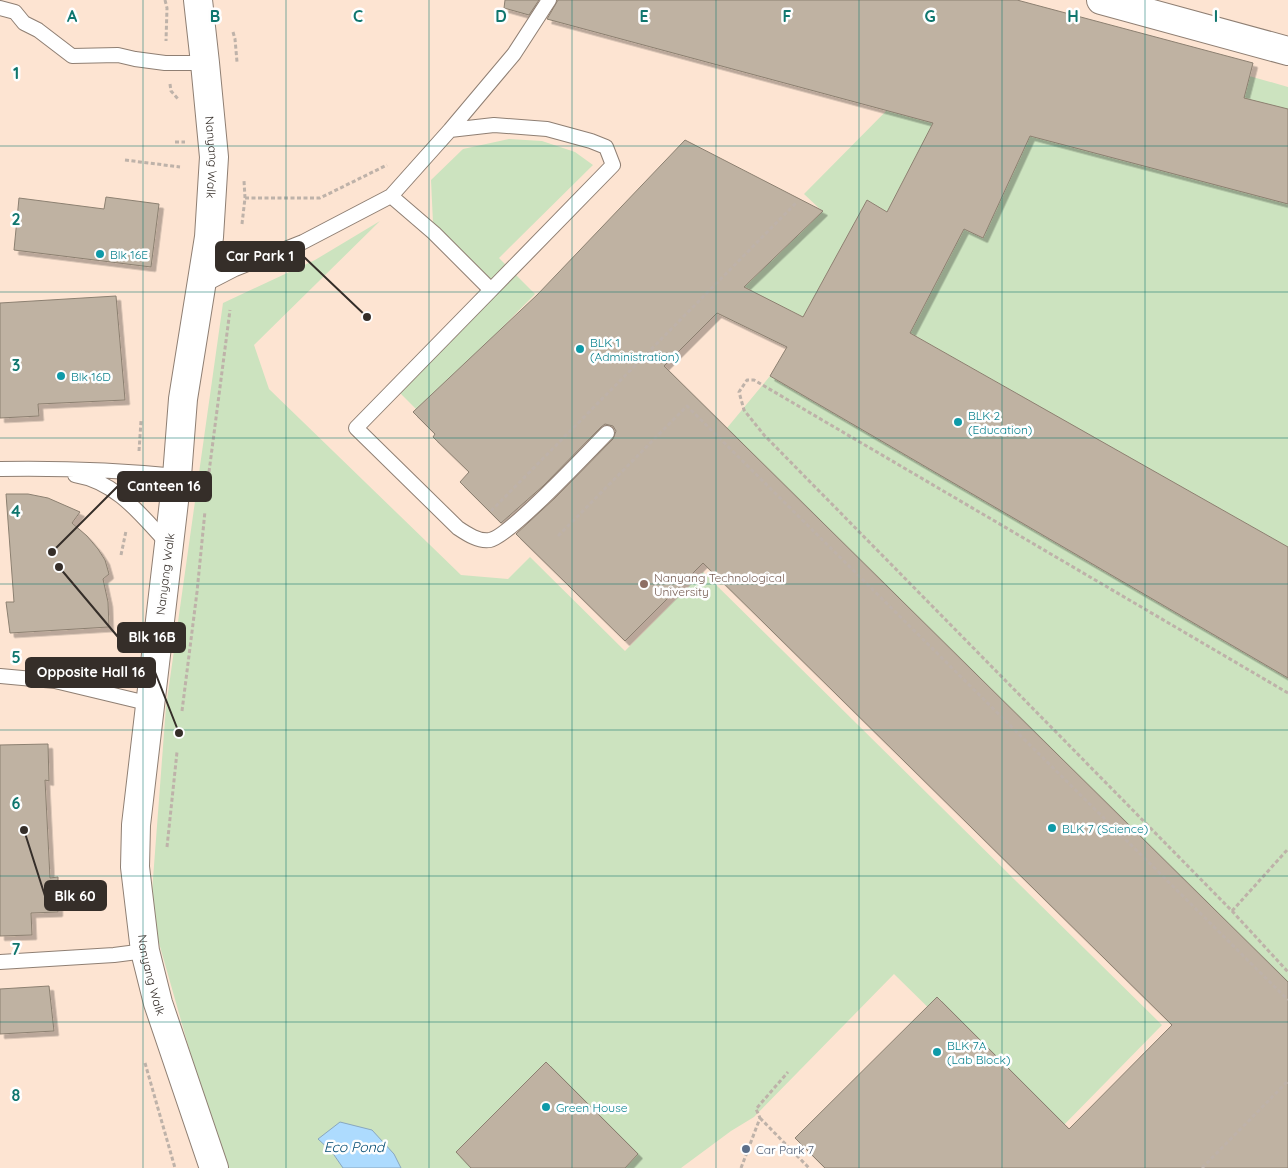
<svg xmlns="http://www.w3.org/2000/svg" width="1288" height="1168" font-family="Quicksand,sans-serif">
  <style>
    .built { fill: #fde4d2 }
    .green { fill: #cce3bf }
    .water { fill: #addbfe; stroke: #89a7be }
    .building { fill: #bfb2a2; stroke: #8c8071; filter: url(#shadow) }
    .lines { fill: none; stroke-linecap: round; stroke-linejoin: round }
    .lane-casing { stroke: #8f7f73; stroke-width: 16 }
    .street-casing { stroke: #8f7f73; stroke-width: 30 }
    .path { stroke: #beb2a9; stroke-width: 3; stroke-dasharray: 4 2.5; stroke-linecap: butt }
    .lane { stroke: #fff; stroke-width: 14 }
    .street { stroke: #fff; stroke-width: 28 }
    .grid { fill: none; stroke: #0f766e; stroke-width: 1; stroke-opacity: 0.55 }
    .culture-dot { fill: #0f9aa8; stroke: #fefefe; stroke-width: 2 }
    .education-dot { fill: #8d6e63; stroke: #fefefe; stroke-width: 2 }
    .service-dot { fill: #5c6f8a; stroke: #fefefe; stroke-width: 2 }
    .labels { text-anchor: middle; dominant-baseline: central; stroke-width: 5; stroke-linejoin: round; paint-order: stroke }
    .street-label { font-size: 12px; fill: #352e29; stroke: #fefefe }
    .culture-label { font-size: 12px; fill: #0d838f; stroke: #fefefe; text-anchor: start }
    .education-label { font-size: 12px; fill: #785e54; stroke: #fefefe; text-anchor: start }
    .service-label { font-size: 12px; fill: #4e5e75; stroke: #fefefe; text-anchor: start }
    .water-label { font-size: 14px; font-style: italic; fill: #014a72; stroke: #fefefe }
    .grid-label { font-size: 16px; text-anchor: middle; font-weight: bold; fill: #0f766e; stroke: #fefefe; stroke-width: 5; stroke-linejoin: round; paint-order: stroke }
    .leader { fill: none; stroke: #352e29; stroke-width: 2 }
    .callout-dot { fill: #352e29; stroke: #fefefe; stroke-width: 2 }
    .callout { fill: #352e29; stroke: #352e29; stroke-width: 2 }
    .callout-label { font-size: 14px; text-anchor: middle; font-weight: bold; fill: #fff }
  </style>
  <defs>
    <filter id="shadow"><feDropShadow dx="4.5" dy="4.5" stdDeviation="0" flood-color="#0004"/></filter>
  </defs>
  <rect width="100%" height="100%" fill="#fceee3"/>
  <path class="built" d="M0,0H1288V1168H0Z"/>
  <path class="green" d="M993,3L1288,87V547L910,333L964,229L983,238L1013,172L887,212L867,200L803,317L744,287L822,211L804,194Z
    M509,139L542,141L575,152L593,165L499,258L535,294L419,412L396,389L495,287L433,223L431,180L463,149Z
    M380,221L254,345L269,389L461,575L508,579L530,557L625,651L703,572L1162,1025L1056,1133L894,974L754,1117L731,1131L681,1168H223L155,929L152,892L166,707L223,303L315,260Z
    M770,376L1288,678V982L727,428Z"/>
  <path class="water" d="M340,1122L372,1130L394,1154L401,1168H343L332,1152L318,1139Z"/>
  <path class="building" d="M505,0H539L529,15L504,8Z
    M558,0H1017L1253,63L1244,98L1288,109V204L1030,136L983,238L964,229L910,333L1288,547V678L770,376L787,347L717,313L664,366L1288,982V1168H825L795,1138L937,997L1069,1129L1172,1025L703,563L625,641L516,534L555,498L613,439L616,431L613,426L605,424L601,427L543,486L501,523L460,482L469,472L433,437L435,434L413,412L537,295L685,140L823,211L744,287L803,317L867,200L887,212L933,123L547,19Z
    M106,197L159,204L151,267L14,250L19,198L104,209Z
    M116,296L125,400L38,404L39,416L0,418V303Z
    M6,494H28L48,498L80,512L72,523L87,536L98,549L105,560L109,574L103,579L108,602L109,627L10,633L6,602H14Z
    M48,744L49,781L45,780L50,878L58,877V912L31,913L32,935L0,936V745Z
    M49,986L54,1031L0,1034V989Z
    M546,1062L638,1154L625,1168H471L456,1152Z"/>
  <g class="lines">
    <g class="lane-casing">
      <path id="lane" d="M0,8L15,12L24,23L38,30L72,56L118,55L135,59L165,63H205
        M391,196L434,233L491,290L613,165L606,147L591,141L547,129L494,125L450,130
        M202,286L235,269L303,242L391,196L450,130L514,54L549,0
        M491,290L356,428L458,528C467,534 479,542 490,540C510,536 588,452 607,433
        M0,469C59,468 118,470 177,476
        M75,475C117,482 141,515 168,544
        M0,676L55,681L151,704
        M0,962L114,955L145,951"/>
    </g>
    <g class="street-casing">
      <g id="street">
        <path id="s1" d="M198,0L205,63L214,157L209,237L183,399L177,476L136,825L135,867L145,951L158,1003L214,1168"/>
        <path d="M1101,0L1288,51"/>
      </g>
    </g>
    <path class="path" d="M165,0L167,8L166,41
      M233,32L235,39L237,62
      M170,84L171,91L179,100
      M175,142H185
      M125,160L180,167
      M245,198H320L387,165
      M242,224L245,198L244,181
      M139,451L141,421
      M209,472L230,310
      M491,511L796,203
      M558,536L687,406L1288,1000
      M121,555L126,531
      M1288,693L754,380H747L739,392L744,410L764,435L1232,911L1288,972
      M182,711L197,592L205,511
      M167,847L177,752
      M1232,911L1288,849
      M145,1063L175,1168
      M760,1118L809,1168
      M741,1168L760,1118L756,1109L788,1072
      M1202,1168L1288,1081"/>
    <use href="#lane" class="lane"/>
    <use href="#street" class="street"/>
  </g>
  <path class="grid" d="M143,0V1168M286,0V1168M429,0V1168M572,0V1168M716,0V1168M859,0V1168M1002,0V1168M1145,0V1168M0,146H1288M0,292H1288M0,438H1288M0,584H1288M0,730H1288M0,876H1288M0,1022H1288"/>
  <g class="culture-dot">
    <circle cx="100" cy="254" r="5"/>
    <circle cx="580" cy="349" r="5"/>
    <circle cx="61" cy="376" r="5"/>
    <circle cx="958" cy="422" r="5"/>
    <circle cx="1052" cy="828" r="5"/>
    <circle cx="937" cy="1052" r="5"/>
    <circle cx="546" cy="1107" r="5"/>
  </g>
  <circle class="education-dot" cx="644" cy="584" r="5"/>
  <circle class="service-dot" cx="746" cy="1149" r="5"/>
  <g class="labels">
    <g class="street-label">
      <text stroke="none"><textPath href="#s1" startOffset="158">Nanyang Walk</textPath></text>
      <text transform="translate(165 574) rotate(-83)">Nanyang Walk</text>
      <text stroke="none"><textPath href="#s1" startOffset="982">Nanyang Walk</textPath></text>
    </g>
    <g class="culture-label">
      <text x="110" y="254">Blk 16E</text>
      <text x="590" y="342">BLK 1<tspan x="590" dy="14">(Administration)</tspan></text>
      <text x="71" y="376">Blk 16D</text>
      <text x="968" y="415">BLK 2<tspan x="968" dy="14">(Education)</tspan></text>
      <text x="1062" y="828">BLK 7 (Science)</text>
      <text x="947" y="1045">BLK 7A<tspan x="947" dy="14">(Lab Block)</tspan></text>
      <text x="556" y="1107">Green House</text>
    </g>
    <g class="education-label">
      <text x="654" y="577">Nanyang Technological<tspan x="654" dy="14">University</tspan></text>
    </g>
    <g class="service-label">
      <text x="756" y="1149">Car Park 7</text>
    </g>
    <g class="water-label">
      <text x="354" y="1147">Eco Pond</text>
    </g>
  </g>
  <g class="grid-label">
    <text x="72" y="22">A</text>
    <text x="215" y="22">B</text>
    <text x="358" y="22">C</text>
    <text x="501" y="22">D</text>
    <text x="644" y="22">E</text>
    <text x="787" y="22">F</text>
    <text x="930" y="22">G</text>
    <text x="1073" y="22">H</text>
    <text x="1216" y="22">I</text>
    <text x="16" y="79">1</text>
    <text x="16" y="225">2</text>
    <text x="16" y="371">3</text>
    <text x="16" y="517">4</text>
    <text x="16" y="663">5</text>
    <text x="16" y="809">6</text>
    <text x="16" y="955">7</text>
    <text x="16" y="1101">8</text>
  </g>
  <path class="leader" d="M367 317L304 257M52 552L118 486M59 567L118 637M179 733L155 672M24 830L45 896"/>
  <g class="callout-dot">
    <circle cx="367" cy="317" r="5"/>
    <circle cx="52" cy="552" r="5"/>
    <circle cx="59" cy="567" r="5"/>
    <circle cx="179" cy="733" r="5"/>
    <circle cx="24" cy="830" r="5"/>
  </g>
  <g class="callout">
    <rect x="216" y="242" width="88" height="29" rx="5"/>
    <rect x="118" y="472" width="93" height="29" rx="5"/>
    <rect x="118" y="623" width="67" height="29" rx="5"/>
    <rect x="26" y="658" width="129" height="29" rx="5"/>
    <rect x="45" y="881" width="61" height="29" rx="5"/>
  </g>
  <g class="callout-label">
    <text x="260" y="261">Car Park 1</text>
    <text x="164" y="491">Canteen 16</text>
    <text x="152" y="642">Blk 16B</text>
    <text x="91" y="677">Opposite Hall 16</text>
    <text x="75" y="901">Blk 60</text>
  </g>
</svg>
